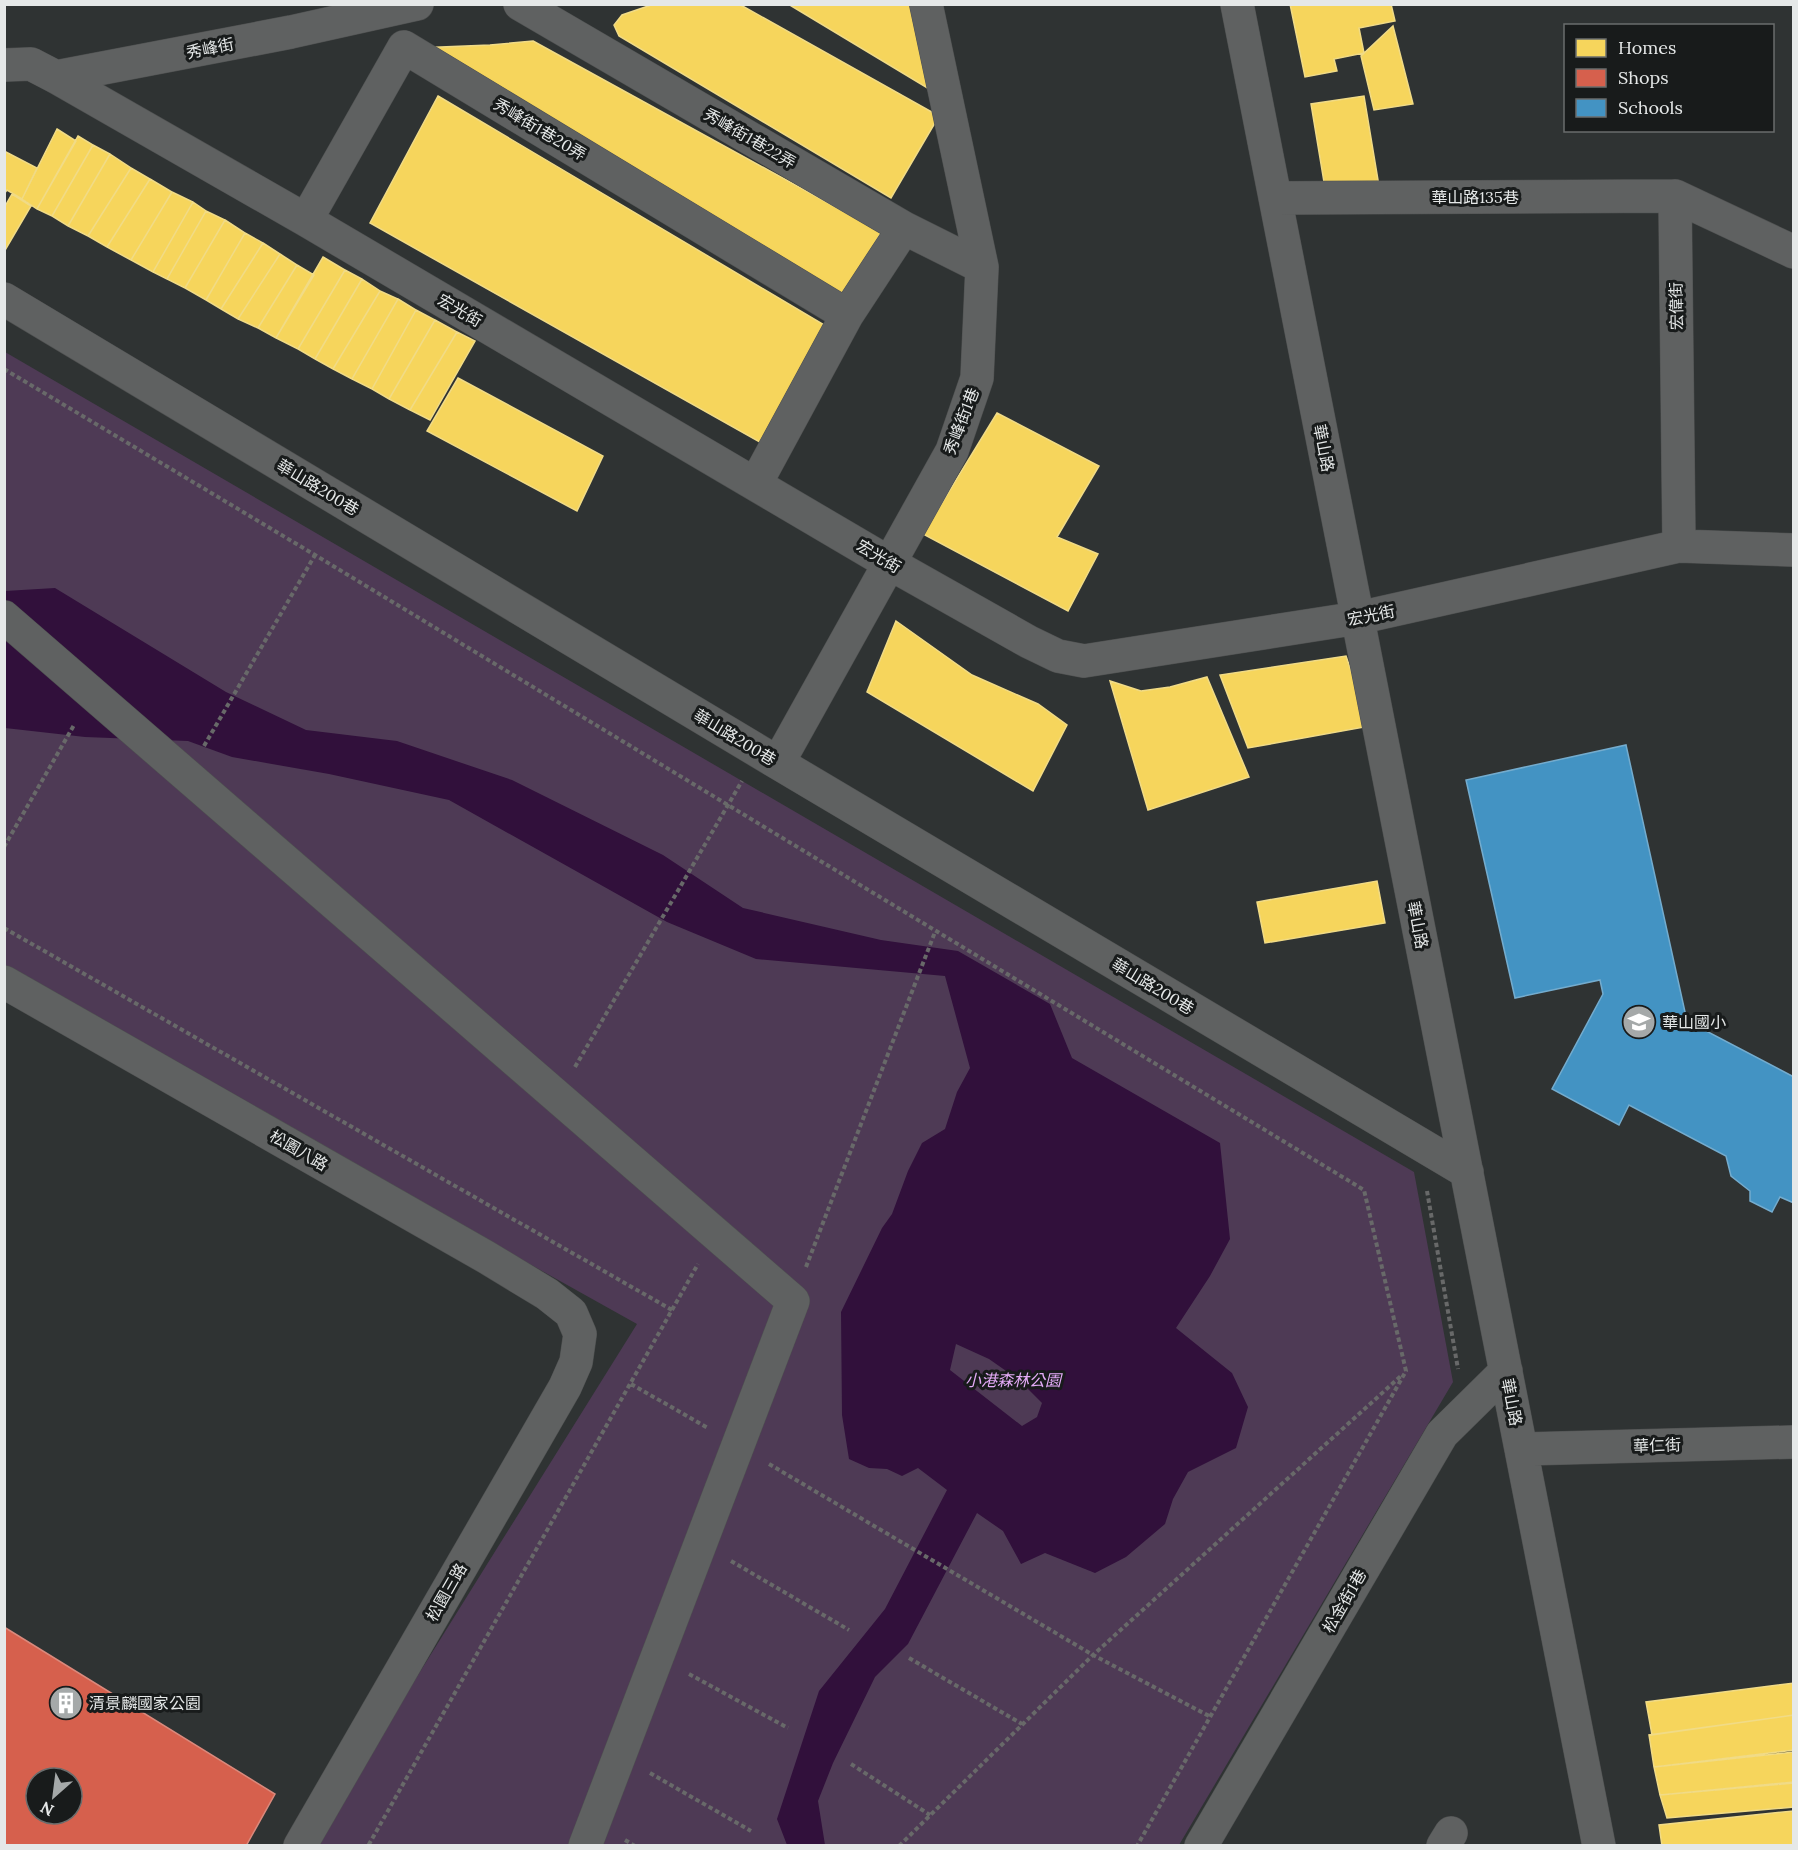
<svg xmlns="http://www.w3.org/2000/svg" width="1798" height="1850" font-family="Lora,'Noto Sans TC',serif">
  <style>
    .green { fill: #4e3a55 }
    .water { fill: #31103b; fill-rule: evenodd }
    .homes { fill: #f6d55c; stroke: #f1db86; stroke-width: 1.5 }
    .shops { fill: #d6604d; stroke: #da897c; stroke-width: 1.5; fill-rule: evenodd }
    .schools { fill: #4393c3; stroke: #74acce; stroke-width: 1.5 }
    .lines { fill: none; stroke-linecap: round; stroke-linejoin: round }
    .minor-casing { stroke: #4e5050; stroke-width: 34 }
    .path { stroke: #686969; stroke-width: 4; stroke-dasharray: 4.5 3; stroke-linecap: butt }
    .minor { stroke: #5f6161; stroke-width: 33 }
    .labels { text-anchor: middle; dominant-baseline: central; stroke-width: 6; stroke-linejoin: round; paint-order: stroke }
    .street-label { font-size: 16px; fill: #e5e8e8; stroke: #181b1b }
    .poi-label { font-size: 16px; fill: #e5e8e8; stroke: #181b1b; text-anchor: start }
    .park-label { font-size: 16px; font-style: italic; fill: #e4abf7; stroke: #181b1b }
  </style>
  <rect width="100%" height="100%" fill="#2f3333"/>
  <path class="green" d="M5,352L1414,1172L1453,1382L1179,1845H312L637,1324L5,971Z"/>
  <path class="water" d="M55,588L226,692L306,730L397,741L512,780L663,855L743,908L881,940L958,951L1050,1004L1072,1058L1220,1143L1230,1239L1210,1276L1176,1328L1232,1373L1248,1407L1236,1448L1188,1472L1173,1499L1165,1524L1126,1557L1095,1573L1045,1553L1021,1564L1003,1531L977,1513L908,1644L875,1677L833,1763L818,1801L825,1845H787L777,1819L819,1691L885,1609L947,1490L918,1468L902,1476L887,1469L869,1468L849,1459L842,1415L841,1312L882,1228L892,1214L908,1171L922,1143L945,1129L957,1092L970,1068L945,976L756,959L667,922L449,800L329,774L232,757L188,741L85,737L5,728V591ZM956,1344L989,1359L1019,1380L1042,1403L1037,1417L1022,1426L950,1370Z"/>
  <path class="homes" d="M654,4H739L939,116L891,198L619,36L614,25L622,15Z
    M788,4H914L934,92Z
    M1290,4H1391L1395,21L1359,28L1364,53L1334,59L1337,71L1305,77Z
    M1393,26L1413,104L1374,110L1361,56Z
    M533,41L881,232L843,302L418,48L490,45Z
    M438,96L831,329L765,445L370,223Z
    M1364,96L1379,186L1326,194L1311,104Z
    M57,129L76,141L37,209L22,199Z
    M78,136L93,145L52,216L37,209Z
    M93,145L110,154L68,226L52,216Z
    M4,151L37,168L22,199L7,190L4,194Z
    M110,154L131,168L88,236L68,226Z
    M131,168L150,179L107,247L88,236Z
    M150,179L172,192L131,260L107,247Z
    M172,192L193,202L153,272L131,260Z
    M12,194L31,206L4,252V208Z
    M193,202L206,211L167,279L153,272Z
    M206,211L225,220L185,288L167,279Z
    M225,220L245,233L206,300L185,288Z
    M245,233L263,243L221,309L206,300Z
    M263,243L280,254L238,319L221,309Z
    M280,254L297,265L258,328L238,319Z
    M323,257L345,270L298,349L276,338Z
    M297,265L314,275L276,338L258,328Z
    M345,270L362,279L315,359L298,349Z
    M362,279L380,291L333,369L315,359Z
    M380,291L398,299L352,379L333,369Z
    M398,299L416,310L372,389L352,379Z
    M416,310L435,320L389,399L372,389Z
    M435,320L457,332L410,410L389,399Z
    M457,332L475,341L430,420L410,410Z
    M458,378L603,456L577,511L427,431Z
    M997,413L1099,466L1057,537L1098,554L1068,611L923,534Z
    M896,621L972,675L1038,704L1067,725L1033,791L867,692Z
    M1346,656L1370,726L1248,748L1220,675Z
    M1207,677L1249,777L1148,810L1110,681L1141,691L1170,687Z
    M1377,881L1385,923L1265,943L1257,902Z
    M1794,1683V1715L1652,1735L1646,1702Z
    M1794,1715V1750L1654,1767L1649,1735Z
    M1794,1752V1782L1660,1795L1654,1767Z
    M1794,1783V1807L1667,1818L1660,1795Z
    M1793,1811L1794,1846H1662L1659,1825Z"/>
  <path class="shops" d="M4,1627L275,1794L246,1846H4ZM36,1778H72V1814H36Z"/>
  <path class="schools" d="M1626,745L1687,1021L1794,1077V1203L1780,1197L1772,1212L1750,1201V1191L1731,1176L1726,1156L1629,1105L1619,1125L1552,1089L1603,994L1600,980L1515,998L1466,780Z"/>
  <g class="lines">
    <g class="minor-casing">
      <path id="minor" d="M520,4L904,228L982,267
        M1237,4L1599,1846
        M4,65L31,64L56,77L291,32L417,4
        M56,77L306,220L889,563L1029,642L1058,656L1084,661L1358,618L1679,546L1794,550
        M1675,196L1679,546
        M1275,198L1675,196L1794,252
        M306,220L404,47L847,315
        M4,299L778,763L1467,1172
        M756,483L847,315L904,228
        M4,617L793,1301L585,1846
        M778,763L952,451L977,378L982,267L926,4
        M4,982L486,1257L547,1294L571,1313L580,1334L576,1362L565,1387L300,1846
        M1521,1449L1794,1442
        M1201,1846L1442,1434L1506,1371
        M1443,1846L1451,1833"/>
    </g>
    <path class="path" d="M4,369L315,555L1364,1190L1406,1371L1137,1846
      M204,746L315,555
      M4,847L74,725
      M4,928L672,1310L368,1846
      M575,1067L742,781
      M1427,1191L1458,1369
      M806,1267L935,932
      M672,1310L698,1264
      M631,1384L708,1428
      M769,1464L1093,1655L1211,1717
      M731,1561L849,1630
      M909,1658L1022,1724
      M689,1674L788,1728
      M851,1764L930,1815
      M650,1773L751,1831
      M625,1840L635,1846
      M899,1846L1093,1655L1402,1375"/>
    <use href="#minor" class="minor"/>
  </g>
  <defs>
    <g id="school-disc" transform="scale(1.725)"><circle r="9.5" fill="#a5a9a9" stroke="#181b1b"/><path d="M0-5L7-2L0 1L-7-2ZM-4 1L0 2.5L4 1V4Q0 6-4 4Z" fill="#fff"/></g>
    <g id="building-disc" transform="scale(1.725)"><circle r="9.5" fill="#a5a9a9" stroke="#181b1b"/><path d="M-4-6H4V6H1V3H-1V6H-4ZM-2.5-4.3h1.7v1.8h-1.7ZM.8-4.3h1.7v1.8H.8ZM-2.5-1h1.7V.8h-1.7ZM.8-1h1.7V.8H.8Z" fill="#fff"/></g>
  </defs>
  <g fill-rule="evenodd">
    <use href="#school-disc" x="1639" y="1022"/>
    <use href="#building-disc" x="66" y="1703"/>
  </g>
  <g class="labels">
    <g class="street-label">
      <text transform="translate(210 48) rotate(-11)">秀峰街</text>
      <text transform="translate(540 129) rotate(31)">秀峰街1巷20弄</text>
      <text transform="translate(750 138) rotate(30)">秀峰街1巷22弄</text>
      <text x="1475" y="197">華山路135巷</text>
      <text transform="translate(1676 306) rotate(-91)">宏偉街</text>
      <text transform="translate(460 310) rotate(30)">宏光街</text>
      <text transform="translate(961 421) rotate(-69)">秀峰街1巷</text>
      <text transform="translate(1324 448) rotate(79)">華山路</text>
      <text transform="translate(318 487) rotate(31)">華山路200巷</text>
      <text transform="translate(879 556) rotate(31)">宏光街</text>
      <text transform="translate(1371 615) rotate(-11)">宏光街</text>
      <text transform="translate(735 737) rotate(31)">華山路200巷</text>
      <text transform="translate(1418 925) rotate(79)">華山路</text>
      <text transform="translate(1153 986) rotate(31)">華山路200巷</text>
      <text transform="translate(299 1150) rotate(30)">松園八路</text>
      <text transform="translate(1512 1402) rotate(79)">華山路</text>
      <text transform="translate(1657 1445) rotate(-2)">華仁街</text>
      <text transform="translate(446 1592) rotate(-60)">松園三路</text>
      <text transform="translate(1344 1601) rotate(-60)">松金街1巷</text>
    </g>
    <g class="poi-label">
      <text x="1662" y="1022">華山國小</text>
      <text x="89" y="1703">清景麟國家公園</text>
    </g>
    <g class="park-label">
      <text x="1013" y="1380">小港森林公園</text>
    </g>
  </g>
  <rect width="1798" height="1850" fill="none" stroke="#e5e8e8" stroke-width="12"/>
  <rect x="1564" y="24" width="210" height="108" fill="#181b1b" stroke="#6a6d6d" stroke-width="1.5"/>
  <rect x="1576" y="39" width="30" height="18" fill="#f6d55c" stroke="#6a6d6d" stroke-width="1.5"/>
  <text x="1618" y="54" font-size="18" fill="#e5e8e8">Homes</text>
  <rect x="1576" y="69" width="30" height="18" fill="#d6604d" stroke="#6a6d6d" stroke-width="1.5"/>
  <text x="1618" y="84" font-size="18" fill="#e5e8e8">Shops</text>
  <rect x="1576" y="99" width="30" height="18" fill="#4393c3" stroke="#6a6d6d" stroke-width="1.5"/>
  <text x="1618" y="114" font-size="18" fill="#e5e8e8">Schools</text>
  <g transform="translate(54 1796) rotate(208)"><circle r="28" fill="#181b1b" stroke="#6a6d6d" stroke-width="1.5"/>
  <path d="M0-4.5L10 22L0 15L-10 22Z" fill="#a5a9a9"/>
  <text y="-9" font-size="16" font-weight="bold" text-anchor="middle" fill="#e5e8e8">N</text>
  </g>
</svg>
